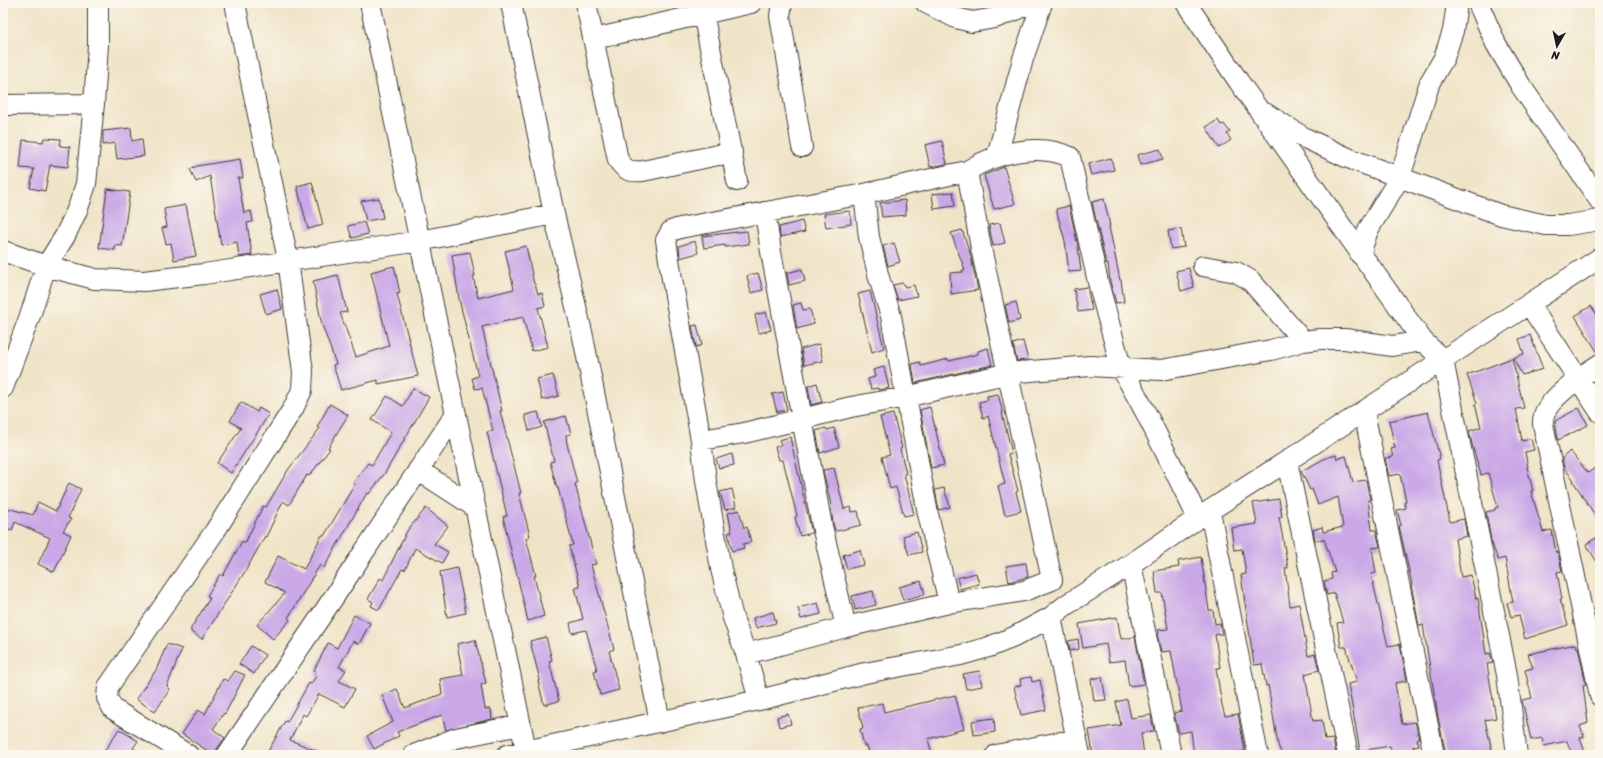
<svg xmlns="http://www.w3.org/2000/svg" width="1603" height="758" font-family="Sriracha,sans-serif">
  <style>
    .building { fill: #caa8e7 }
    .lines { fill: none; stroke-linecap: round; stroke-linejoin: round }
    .minor-casing { stroke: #3c3a36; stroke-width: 22 }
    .minor { stroke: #fff; stroke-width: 20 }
  </style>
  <rect width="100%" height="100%" fill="#fbf7ec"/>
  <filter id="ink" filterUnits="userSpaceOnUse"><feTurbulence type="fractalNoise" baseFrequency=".025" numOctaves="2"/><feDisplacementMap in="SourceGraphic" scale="8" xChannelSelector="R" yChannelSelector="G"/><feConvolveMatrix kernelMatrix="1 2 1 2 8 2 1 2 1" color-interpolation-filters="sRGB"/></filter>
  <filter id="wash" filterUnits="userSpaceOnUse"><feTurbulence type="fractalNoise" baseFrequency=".012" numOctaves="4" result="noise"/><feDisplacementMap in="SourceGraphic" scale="16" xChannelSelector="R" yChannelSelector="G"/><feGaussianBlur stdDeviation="0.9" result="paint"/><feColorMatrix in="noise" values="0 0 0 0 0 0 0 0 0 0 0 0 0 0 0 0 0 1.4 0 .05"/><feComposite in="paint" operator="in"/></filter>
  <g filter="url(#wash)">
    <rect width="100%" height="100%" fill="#f0e4c8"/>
    <g id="blocks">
      <path class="building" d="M1218,120L1221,125L1224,124L1230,132L1227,134L1231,140L1219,148L1206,127Z
        M131,128L132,141L142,139L144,156L117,159L115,143L103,145V131Z
        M44,138L61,139L60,146L70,147L68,167L50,165L45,191L30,188L34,169L20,168L23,140L43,142Z
        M942,141L947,164L930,167L925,145Z
        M1160,149L1163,159L1140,165L1137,155Z
        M1111,158L1114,170L1091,175L1088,164Z
        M240,159L243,178H238L244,213L251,211L253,222L247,223L252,255L239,257L237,242L221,245L210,176L196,182L190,169L197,166Z
        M1004,167L1015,204L994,209L984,175Z
        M312,182L323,225L308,229L297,186Z
        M107,189L130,192L122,246L115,245V250L99,248Z
        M953,192L955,206L934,209L932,194Z
        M379,198L383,218L366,221L361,201Z
        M1104,199L1110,226H1109L1120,280H1121L1124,302L1116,303L1110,281L1108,264H1106L1092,202Z
        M905,200L906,215L882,217L880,203Z
        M186,205L196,256L174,260L171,243L166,244L162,228L167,227L164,209Z
        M1069,206L1078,247L1081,271L1069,272L1065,241L1056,209Z
        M850,211L851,224L826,228L824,214Z
        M802,221L805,232L780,237L779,227Z
        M364,222L368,234L352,238L348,226Z
        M1000,223L1005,243L993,246L989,225Z
        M1181,229L1184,247L1171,249L1168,231Z
        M962,230L970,253L978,290L951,294L950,273L963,272L962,270H965L951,233Z
        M747,231L749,244L725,247V245L704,248L702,236Z
        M695,241L698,253L680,258L679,246Z
        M894,243L900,262L888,266L883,246Z
        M526,246L534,284H535L538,294L542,293L545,306L538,308L548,347L532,351L523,317L482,327L502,411H500L521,493H519L530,536L526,538L536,576H534L544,616L528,621L503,517L507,516L487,432L493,431L482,388L475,389L472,378L478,376L459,299L452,255L470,252L475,276H473L478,298L514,289L505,251Z
        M394,266L400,293L397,294L418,376L378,384V380L341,390L333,365L336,364L322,325L313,281L338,275L347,312L340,313L356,357L389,346L371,272Z
        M1189,268L1194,287L1181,291L1176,271Z
        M802,269L805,281L789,285L787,273Z
        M758,273L763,290L751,293L747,276Z
        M903,283L905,287L914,285L917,296L898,300L893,285Z
        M1087,287L1092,310L1078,312L1074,289Z
        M277,289L282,309L266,314L260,294Z
        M870,291L884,348L872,352L858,294Z
        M1016,302L1020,320L1009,323L1005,305Z
        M801,303L803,310L810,309L814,324L797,329L793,305Z
        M1591,306L1600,319V353H1598L1575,316Z
        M766,312L771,330L759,333L755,315Z
        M697,325L702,345L696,347L692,326Z
        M1530,335L1543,369L1522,375L1513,358L1524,354L1519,339Z
        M1023,341L1028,360L1017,361L1013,344Z
        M819,344L823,361L804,365L801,349Z
        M988,348L992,365L915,383L912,364L920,362L921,366L948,359L949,361L978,354V351Z
        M1512,358L1524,408L1516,409L1522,441L1531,439L1534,450L1525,452L1528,467H1527L1533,491H1531L1543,532L1552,530L1556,553L1558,552L1562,571L1557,572L1562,599H1560L1568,625L1525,639L1519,615L1511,617L1507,603L1513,602L1505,558L1498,560L1491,541L1486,512L1495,510V508L1498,507L1488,473L1481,475L1473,448L1469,431L1481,427L1475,404L1477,403L1467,375Z
        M884,367L889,388L878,390V388L871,389L868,379L875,377L873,370Z
        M553,375L559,396L542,400L537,379Z
        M817,383L822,402L811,405L808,386Z
        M413,388L429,397L385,473L369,494L367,493L324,568L320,565L288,618L290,620L273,639L257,625L285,593L265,582L278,556L304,569L322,535L324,536L355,484L353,483L368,463L372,465L391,432L372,420L387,396L403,406Z
        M783,392L787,410L777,412L772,394Z
        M998,394L1003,413H1002L1012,453L1008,454L1018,491L1016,492L1021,511L1005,515L998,486L1005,484L988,416L983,418L979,402L988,400L987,396Z
        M241,402L257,412L259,408L269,414L231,473L217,463L241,428L230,421Z
        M330,404L348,415L328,448L330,449L309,476L307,475L289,505L283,501L266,537L265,536L246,570L202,639L191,632V628L210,598L207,596L220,574L223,576L242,541L245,543L263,506L266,507L288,470L320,428L317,427Z
        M930,407L944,465L931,468L920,410Z
        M1579,408L1588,425L1558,440L1555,421Z
        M538,412L542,427L529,431L525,415Z
        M1428,412L1440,459L1437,460L1450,522L1464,519L1467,536L1455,539L1461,577L1471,575L1476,599L1478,598L1486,654L1490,653L1493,663L1487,664L1496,718L1485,720L1493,755H1446L1438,717L1423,625L1419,626L1411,584H1412L1399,526L1401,525L1397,510L1406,508L1404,502L1406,501L1400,474L1389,476L1387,468L1385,458L1393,457L1391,449L1395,448L1389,421Z
        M893,414L902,448L900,449L906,473L904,474L914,514L904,516L896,487L890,489L882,457L890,455L880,417Z
        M566,416L571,434L566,435L567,444L577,483L575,484L596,564L591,565L614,649L609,651L619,690L600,695L594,671L597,670L586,630L572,633L570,623L583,619L575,588L580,587L569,546L573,545L558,488H557L550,462L554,461L544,422Z
        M826,428L827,430L834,428L839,447L820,453L816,431Z
        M790,437L812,533L800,536L795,517L797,516L783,460H779L775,447L781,445L779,440Z
        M1570,451L1588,473L1600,464V523L1573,481L1574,480L1564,468L1562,458Z
        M732,454L734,465L719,468L716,459Z
        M1336,455L1337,459L1346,456L1353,482L1366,480L1370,500H1368L1372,530H1376L1380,547L1372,548L1376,573L1371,574L1388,646L1400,644L1407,681L1395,683L1402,724L1415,722L1419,738L1417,739L1419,745L1413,746L1415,755H1392L1390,746L1360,751L1348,684L1357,682L1346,647H1341L1337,623L1343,622L1334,593L1327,595L1324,581L1332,579L1331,573L1335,572L1324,539L1315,541L1313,530L1322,527L1323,532L1343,527L1338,497L1318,505L1312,489L1310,490L1301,471L1326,458Z
        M834,468L844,509L851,507L852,512L858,511L861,525L837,531L835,530L833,523L831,509H832L823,470Z
        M69,483L81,489L68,518L71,519L63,531L71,535L54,572L38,564L50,538L15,522L12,530L3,528V507L33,515L38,502L56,511Z
        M944,488L950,507L939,510L935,490Z
        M732,489L736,507L725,510L720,492Z
        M1279,499L1282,517H1279L1288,568H1285L1290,606L1299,604L1308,656L1315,654L1319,670L1305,674L1313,721L1322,720L1325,740L1333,739L1336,755H1282L1278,745L1268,685L1266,686L1262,664L1254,665L1241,575L1246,574L1242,549L1234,550L1231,528L1257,524L1253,503Z
        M426,508L448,526L434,544L448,552L442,563L415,548L405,570L402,569L379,610L371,606L373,602L368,599L380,578L383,580L407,531Z
        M739,510L744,528L747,527L751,542L743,544L744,548L732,551L728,533L732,532L728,513Z
        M917,532L922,552L909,555L903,536Z
        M1596,538L1600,546V567L1586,544Z
        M860,550L864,565L847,569L843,555Z
        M1201,557L1209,610H1213L1215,624L1220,623L1222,634L1215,635L1220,668H1216L1222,705L1225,716L1238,714L1245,751L1217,755H1194L1191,731L1179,733L1174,713L1182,711L1171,651L1161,652L1157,634L1159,633L1158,630L1168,629L1162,593H1157L1154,571L1179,567L1178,561Z
        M1026,563L1028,577L1009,582L1006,566Z
        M457,568L466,613L447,617L440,572Z
        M976,573L979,584L960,589L957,578Z
        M921,581L925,594L903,600L899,587Z
        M873,591L876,605L855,610L852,596Z
        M818,603L821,614L801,619L798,608Z
        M773,612L776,623L756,628L753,618Z
        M354,615L370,623L359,644L353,641L339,667L346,670L339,681L355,689L345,707L319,694L306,716L303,714L290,740L327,755H266L285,721L287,722L309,683L311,684L316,676L314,674L316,671L314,670L328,643L337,648Z
        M1117,617L1121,639L1135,637L1144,684L1129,686L1125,660L1109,662L1106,644L1083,648L1079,624Z
        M546,637L552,660L549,661L559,701L544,705L538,681L540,680L530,641Z
        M1078,639L1079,649L1070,651L1068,641Z
        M475,640L486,683L481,685L485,709H491L492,719L446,730L442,715L397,732L399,736L374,749L367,736L393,722L382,695L397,689L405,708L442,694L440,679L463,675L457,644Z
        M167,644L182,649L167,686L170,689L155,712L136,699L156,670Z
        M1576,644V647H1578L1586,684L1583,685L1588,723L1580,726L1584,737L1580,738L1586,755H1572L1567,741L1544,746L1542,738L1531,740L1522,700L1532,698L1525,670L1533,668L1528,654Z
        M251,646L265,655L254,674L239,664Z
        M235,671L245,675L225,714L224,713L213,729L225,738L217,749L216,755H214L182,734L198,710L205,714L223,679L228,681Z
        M979,671L982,686L966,689L963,674Z
        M1031,677L1032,682L1040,680L1046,710L1021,715L1014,687L1021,685L1020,679Z
        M1102,677L1106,700L1094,701L1091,679Z
        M955,695L964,729L928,739L932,755H870L867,746H864L860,729L863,728L858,708L882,703L884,712Z
        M1127,699L1131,718L1151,715L1154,731L1141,733L1144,755H1093L1089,730L1121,725L1116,702Z
        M788,714L791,724L779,727L777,717Z
        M994,718L995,732L974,735L972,721Z
        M119,729L138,741L133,748L144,755H102Z"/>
    </g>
  </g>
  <g filter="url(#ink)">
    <use href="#blocks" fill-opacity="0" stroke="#3c3a36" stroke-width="1"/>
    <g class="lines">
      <g class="minor-casing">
        <path id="minor" d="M370,3L526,750
          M511,3L554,214L582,332L660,722
          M586,3L618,160C626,171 629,172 643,171L732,152
          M701,3L737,181
          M782,3L780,16L802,147
          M926,3L956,18L972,22L995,18L1016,10L1028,3
          M1186,3L1239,82L1423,341L1443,360L1507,675L1517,755
          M1478,3L1496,44L1521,86L1600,201
          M594,39L751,3
          M3,105L94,104
          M1265,113L1305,138L1348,158L1501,215L1546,225H1568L1600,220
          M997,156L1023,59L1042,3
          M967,171C995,153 1038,142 1070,157L1098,282L1121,367L1147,415L1198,518
          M864,194L869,237L879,278L891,316L928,514L949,603
          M765,212L771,252L822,526L846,627
          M3,251L46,266L95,279L144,281L204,274L420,241L554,214
          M1360,254L1368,230L1400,177L1430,82L1444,58L1453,31L1457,3
          M1203,266L1236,272L1250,280L1303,341
          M1529,304L1600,412
          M1600,364C1585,373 1549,398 1544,415C1543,418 1543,421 1543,424L1600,696
          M3,388L31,313L46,266L65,236L78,208L86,184L94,104L98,45V3
          M1364,412L1434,755
          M701,440L744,433L851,407L906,397L1009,373L1090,366L1161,370L1271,350L1303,341L1320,339H1345L1392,346L1423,341
          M1287,461L1348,755
          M418,470L475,507
          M1210,511L1258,755
          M1131,564L1171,755
          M1051,617L1080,755
          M746,654L846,627L949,603L1024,591L1052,580L981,248L967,171L864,194L680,228L671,231L666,240L672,279L701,440L706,481L721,569L733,618L746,654L759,700
          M188,755L113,709L107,698L108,687L215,531L294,407L302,390L303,372L288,260L236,8
          M227,755L340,588L455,415
          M414,755L456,738L520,725
          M507,755L759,700L865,673L961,655L989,647L1014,637L1051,617L1066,605L1131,564L1198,518L1287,461L1600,258
          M996,755L1076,739"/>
      </g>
      <use href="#minor" class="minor"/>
    </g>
  </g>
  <rect width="1603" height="758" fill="none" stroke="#fbf7ec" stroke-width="16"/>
  <g transform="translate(1557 46) rotate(189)" stroke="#fbf7ec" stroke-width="3" paint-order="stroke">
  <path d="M0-3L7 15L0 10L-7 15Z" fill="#1c1c1c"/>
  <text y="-6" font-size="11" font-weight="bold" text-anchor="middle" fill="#1c1c1c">N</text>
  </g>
</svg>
